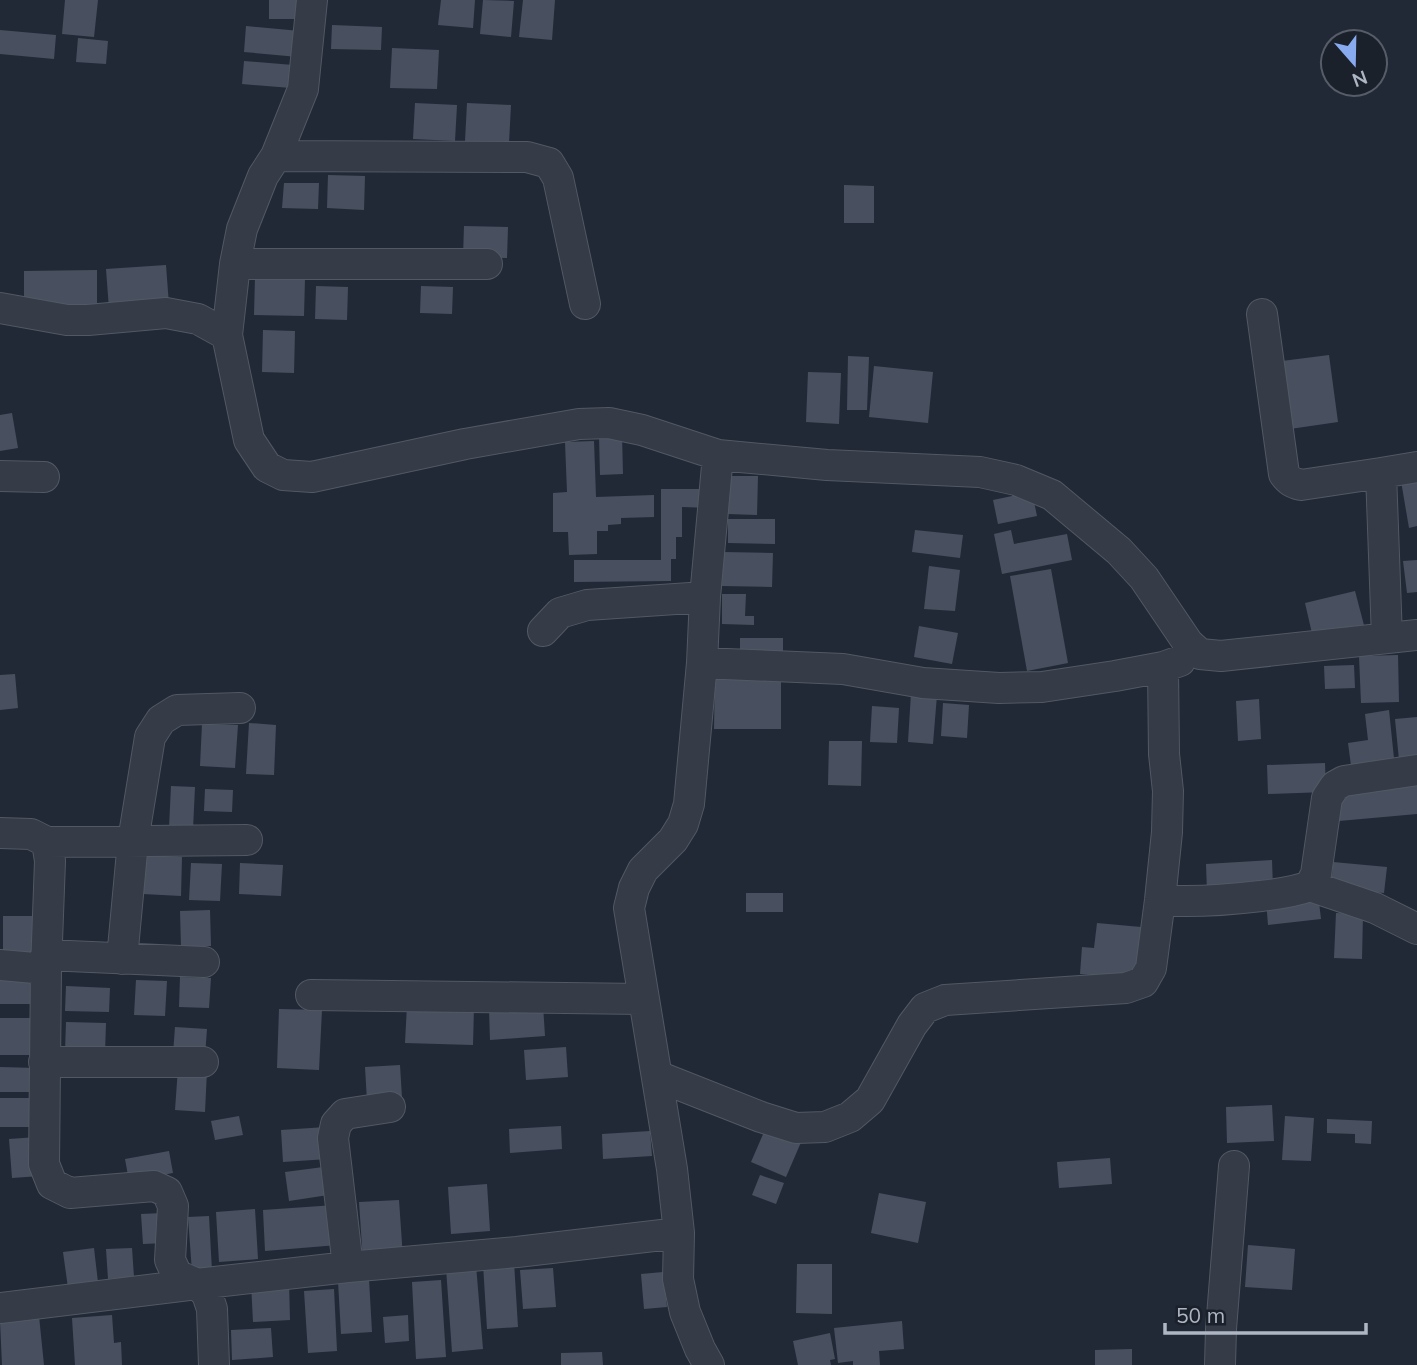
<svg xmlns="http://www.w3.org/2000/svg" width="1417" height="1365" font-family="Mulish,sans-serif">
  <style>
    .building { fill: #485060 }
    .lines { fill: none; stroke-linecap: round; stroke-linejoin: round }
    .minor-casing { stroke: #525964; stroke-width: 32 }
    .minor { stroke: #353b47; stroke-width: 30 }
  </style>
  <rect width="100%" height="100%" fill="#222936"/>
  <path class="building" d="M65,0H98L94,37L62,34Z
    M269,0H306V19H269Z
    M441,0H475L473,28L438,25Z
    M483,0L514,1L511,37L480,34Z
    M523,0H555L552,40L519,37Z
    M332,25L382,27L381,50L331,49Z
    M246,26L300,31L298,57L244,52Z
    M0,30L56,35L54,59L0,54Z
    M78,38L108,41L106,64L76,62Z
    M392,48L439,50L437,89L390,88Z
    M244,61L293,65L291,88L242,84Z
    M415,103L457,105L455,141L413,139Z
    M467,103L511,105L509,143L465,141Z
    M328,175L365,176L364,210L327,208Z
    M284,183H319L318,209L282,208Z
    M844,185L874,186V223H844Z
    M464,226L508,227L507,258L463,257Z
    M166,265L169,305L109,309L106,269Z
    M97,270V305L24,306V271Z
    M255,277L305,278L304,316L254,315Z
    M316,286L348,287L347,320L315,319Z
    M421,286L453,287L452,314L420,313Z
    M263,330L295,331L294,373L262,372Z
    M1329,355L1338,422L1290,429L1282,361Z
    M848,356L869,357L867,410H847Z
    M874,366L933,372L928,423L869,417Z
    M808,372L841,373L839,424L806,422Z
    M12,413L18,448L0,451V415Z
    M599,435H622L623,474L600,475Z
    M594,441L596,497L654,495V517L621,518V524L608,525V531H597V554L569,555L568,532H553V493L567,492L565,442Z
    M729,476H758L757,515L728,514Z
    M1417,479V526L1409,528L1401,481Z
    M661,489H713L712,508L682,507V537H676V559H671V581L574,582V560H661Z
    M1032,492L1037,516L998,524L993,500Z
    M728,519H775V544L728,543Z
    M915,530L963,535L960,558L912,552Z
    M1011,530L1014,544L1067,534L1072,560L1002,574L994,534Z
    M723,552L773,553L772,587L722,586Z
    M1417,560V592L1407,593L1403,561Z
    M929,566L960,570L955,611L924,609Z
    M1051,569L1068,663L1027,671L1010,576Z
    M1355,591L1365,629L1314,642L1305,603Z
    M722,594H746L745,616H754V625L722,624Z
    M919,626L958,633L952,664L914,657Z
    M740,638H783V660H740Z
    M1398,655L1399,702L1361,703L1359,656Z
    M1354,665L1355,688L1325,689L1324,666Z
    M715,671H781V729H714Z
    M15,674L18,708L0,710V675Z
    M911,693L937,695L933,744L908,742Z
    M1259,699L1261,739L1238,741L1236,701Z
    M943,703L969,705L967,738L941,736Z
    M872,706L899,708L897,743L870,742Z
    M1389,710L1395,768L1352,773L1348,743L1368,740L1365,714Z
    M1417,717V758L1399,760L1395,719Z
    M249,723L276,725L274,775L246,774Z
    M202,724L238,725L235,768L200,766Z
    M829,741H862L861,786L828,785Z
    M1325,763L1326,792L1268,794L1267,765Z
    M1417,782V814L1339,821L1336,789Z
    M171,786L195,787L193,829L169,828Z
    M205,789L233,790L232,812L204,811Z
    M144,855L182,857L181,896L143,894Z
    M1272,860L1273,889L1207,892L1206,864Z
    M1333,862L1387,867L1384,893L1331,889Z
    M191,863L222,864L220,901L189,900Z
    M240,863L283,865L281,896L239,894Z
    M746,893H783V912H746Z
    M1318,894L1321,919L1268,925L1266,900Z
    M210,910L211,946L181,947L180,911Z
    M1336,913L1363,914L1362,959L1334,958Z
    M3,916H41V959L3,960Z
    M1097,923L1141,927L1135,979L1080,974L1082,947L1094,948Z
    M0,972H39V1004H0Z
    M180,977L211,978L209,1008L179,1007Z
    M136,980L167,981L165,1016L134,1015Z
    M66,986L110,988L109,1012L65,1011Z
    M407,1005L474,1007L473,1045L405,1043Z
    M543,1005L545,1036L490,1040L489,1009Z
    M279,1009L322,1010L319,1070L277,1068Z
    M0,1018H37V1055H0Z
    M66,1022L106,1023L105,1053L65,1052Z
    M175,1027L207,1029L205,1056L173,1054Z
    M566,1047L568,1077L526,1080L524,1050Z
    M400,1065L402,1098L367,1101L365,1067Z
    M0,1067L36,1068V1092H0Z
    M178,1068L207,1070L205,1112L175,1110Z
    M0,1098H40V1127H0Z
    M1272,1105L1274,1141L1227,1143L1226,1107Z
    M239,1116L243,1135L215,1140L211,1121Z
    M1285,1116L1314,1118L1311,1161L1282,1160Z
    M1327,1119L1372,1121L1371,1144L1355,1143V1134L1327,1133Z
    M767,1125L802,1140L786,1177L751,1162Z
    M561,1126L562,1149L510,1153L509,1129Z
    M326,1127L328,1159L283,1162L281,1130Z
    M650,1131L652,1156L603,1159L602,1134Z
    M37,1137L40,1176L12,1178L9,1139Z
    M169,1151L173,1173L129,1181L125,1159Z
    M1110,1158L1112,1184L1059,1188L1057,1162Z
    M331,1166L335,1194L289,1201L285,1172Z
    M760,1175L784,1183L776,1204L752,1195Z
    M487,1184L490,1231L451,1234L448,1187Z
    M879,1193L926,1202L918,1243L871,1233Z
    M399,1200L403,1258L363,1261L359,1202Z
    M335,1205L338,1245L265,1251L263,1210Z
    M255,1209L258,1259L219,1262L216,1212Z
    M163,1213L165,1243L143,1244L141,1214Z
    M209,1216L212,1271L192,1272L188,1217Z
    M1248,1245L1295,1249L1292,1290L1245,1287Z
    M94,1248L99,1291L69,1295L63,1252Z
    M132,1248L134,1277L108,1279L106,1249Z
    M514,1262L518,1327L487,1329L483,1264Z
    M797,1264H832V1314L796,1313Z
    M476,1265L483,1349L452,1352L446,1268Z
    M553,1268L556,1307L523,1309L520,1270Z
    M663,1272L667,1307L644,1309L641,1274Z
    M369,1279L372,1332L341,1334L338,1281Z
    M441,1280L446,1357L416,1359L412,1282Z
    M289,1281L290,1320L253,1322L251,1283Z
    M334,1289L337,1351L308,1353L304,1291Z
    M112,1315L114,1343L121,1342L122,1365H75L72,1318Z
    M408,1315L409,1341L385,1343L383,1317Z
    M39,1316L44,1365H2L0,1321Z
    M902,1321L904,1349L879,1351L880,1365H853V1361L838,1363L834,1328Z
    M271,1328L273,1357L232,1360L231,1330Z
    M830,1333L835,1359L830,1360L831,1365H798L793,1341Z
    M1132,1349V1365H1095V1350Z
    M602,1352L603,1365H561V1353Z"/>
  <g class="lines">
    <g class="minor-casing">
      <path id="minor" d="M276,156L527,157L549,163L558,178L585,304
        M235,264H487
        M0,308L67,320H88L166,313L198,319L227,335L249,440L267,467L283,475L312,477L465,444L579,424L609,423L642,430L718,455
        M1262,314L1284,474C1289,481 1293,483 1301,485L1381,473L1387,638
        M227,335L235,264L242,229L263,176L276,156L303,89L312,0
        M1381,473L1417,467
        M0,476L44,477
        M543,631L560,613L587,605L705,597
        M702,663L843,669L923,683L999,688L1042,687L1115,676L1163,667L1180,661
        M0,833L31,834L47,842L50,861L46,969L44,1164L52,1184L70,1193L154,1186L167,1192L173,1206L170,1260L177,1275L197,1284L207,1294L212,1309L214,1365
        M47,842L247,840
        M1310,886L1375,908L1417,929
        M1160,900C1194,903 1227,900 1261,896C1278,894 1294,892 1310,886L1316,874L1327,798L1335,786L1344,781L1417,770
        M46,955L204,962
        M122,959L133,841L150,737L161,720L177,710L240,708
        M0,965L46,969
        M311,995L643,999
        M44,1062H203
        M657,1076L761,1117L796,1128L825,1127L850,1117L870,1100L912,1025L925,1008L945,1000L1126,988L1143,982L1151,968L1160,900L1167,832L1168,791L1164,754L1163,667
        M348,1267L333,1138L336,1124L345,1114L390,1107
        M0,1308L197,1284L348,1267L517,1252L679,1233
        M709,1365L700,1349L685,1312L678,1279L679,1233L672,1169L629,908L634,888L643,870L673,840L683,824L689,804L702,663L705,597L718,455L827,465L980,472L1016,480L1052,495L1119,551L1144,578L1188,643L1200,654L1221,656L1417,635
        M1220,1365L1221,1329L1234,1166"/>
    </g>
    <use href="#minor" class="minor"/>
  </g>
  <g transform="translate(1354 63) rotate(160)"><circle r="33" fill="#1a212b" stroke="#565d68" stroke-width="2"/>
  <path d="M0-5L12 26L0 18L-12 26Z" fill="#88abf0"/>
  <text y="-10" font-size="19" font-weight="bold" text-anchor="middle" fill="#afb6c3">N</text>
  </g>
  <path d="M1165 1323v10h201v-10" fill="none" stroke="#afb6c3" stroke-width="3.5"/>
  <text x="1176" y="1323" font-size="21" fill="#afb6c3" stroke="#1a212b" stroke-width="5" paint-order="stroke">50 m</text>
</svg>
